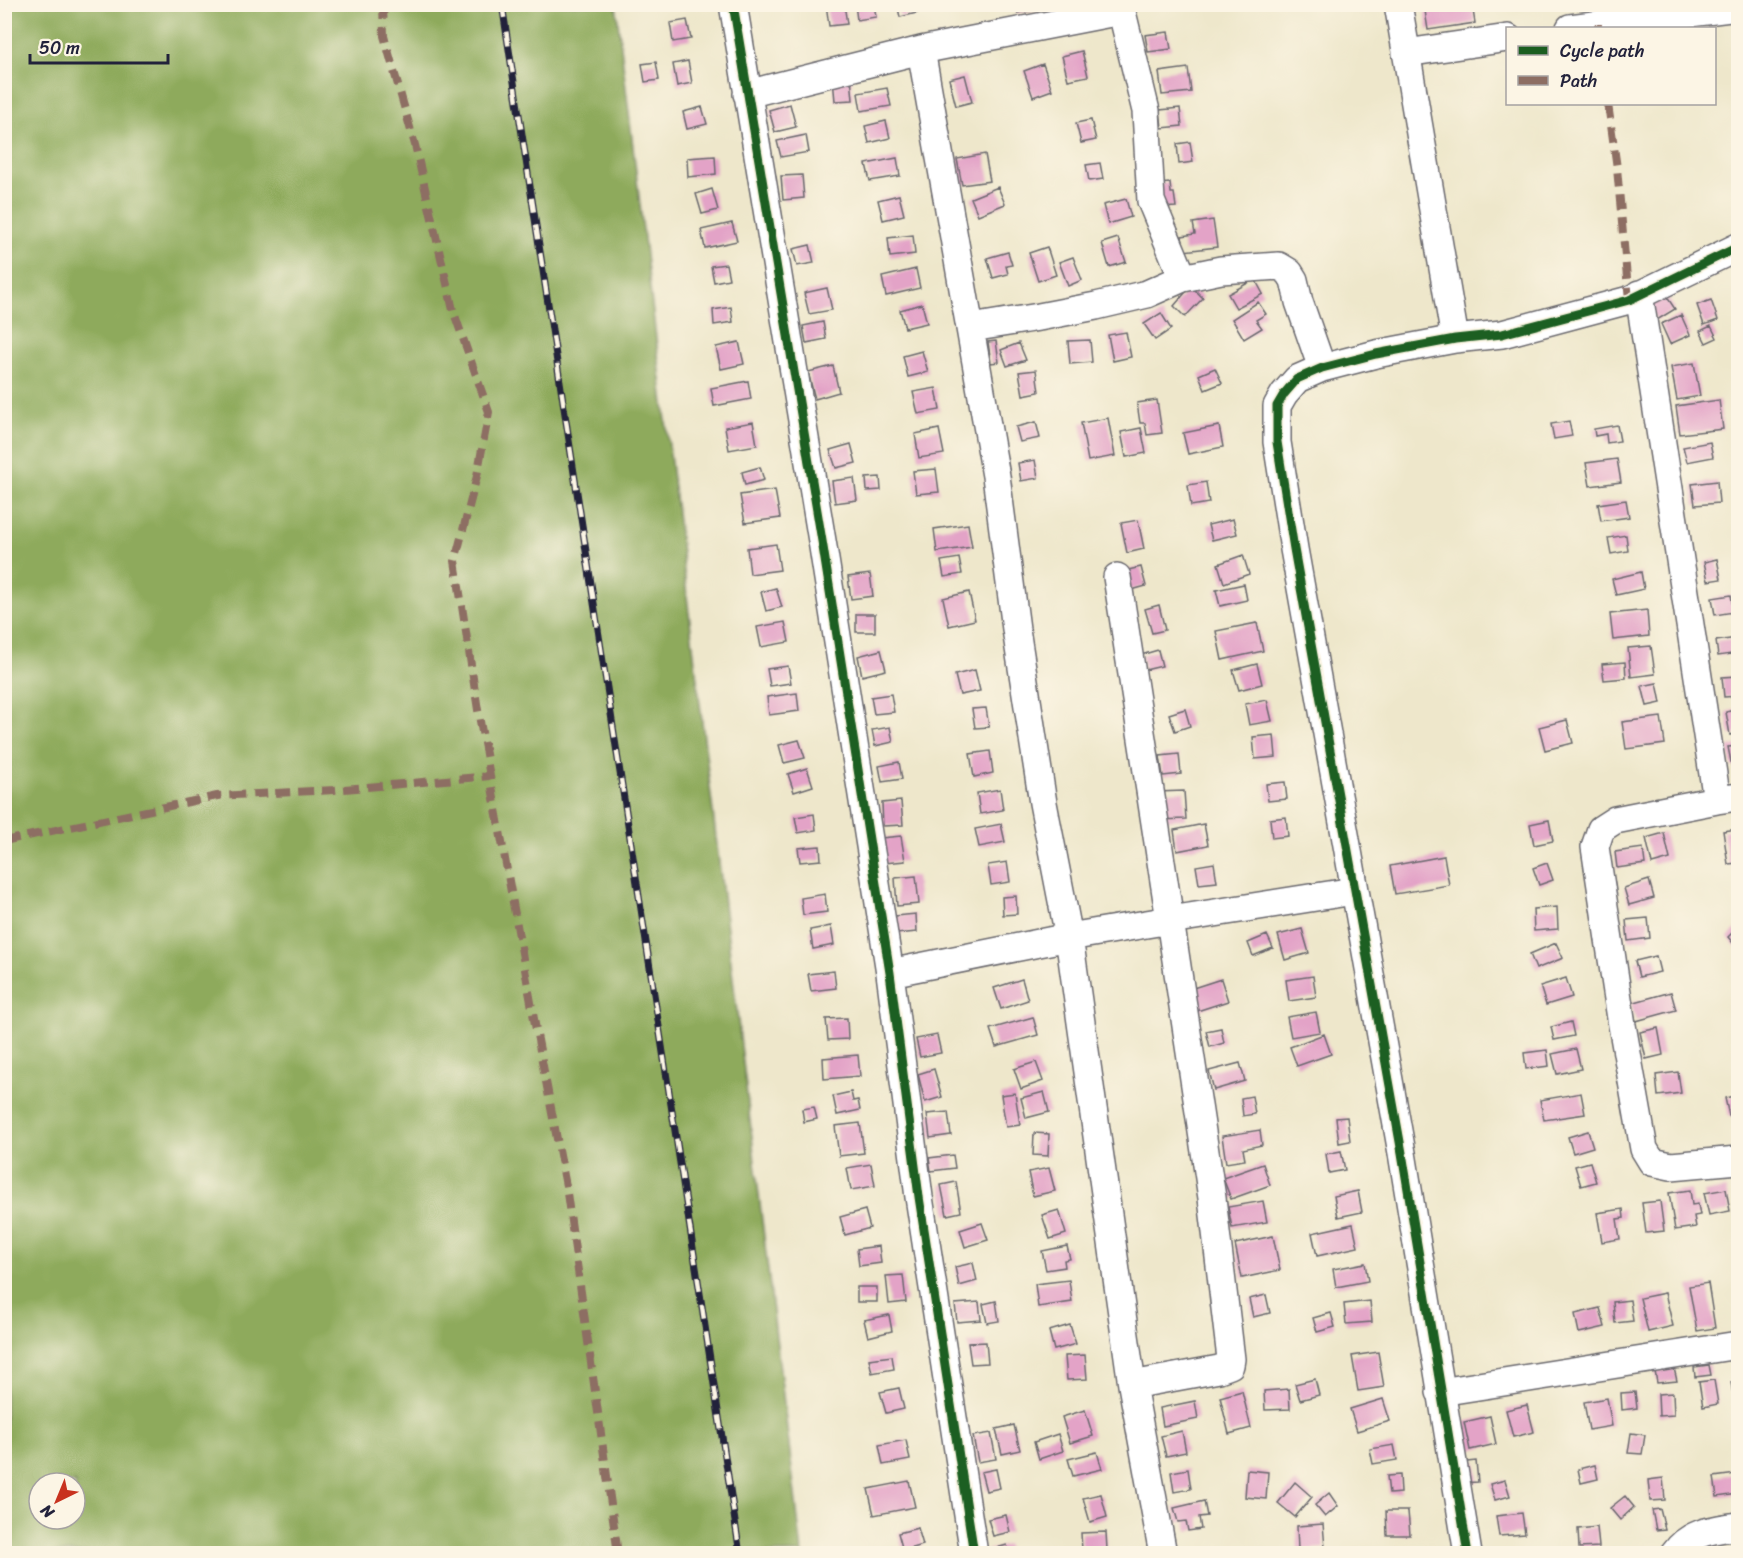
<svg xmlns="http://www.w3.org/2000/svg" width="1743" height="1558" font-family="Sriracha,sans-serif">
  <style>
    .forest { fill: #8eaa5b; stroke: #58664b; stroke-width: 1.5; fill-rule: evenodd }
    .building { fill: #e3a3c7 }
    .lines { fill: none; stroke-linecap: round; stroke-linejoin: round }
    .minor-casing { stroke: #69676d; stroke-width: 30 }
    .minor { stroke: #fff; stroke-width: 27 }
    .rail-casing { stroke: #22223b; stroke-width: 7 }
    .rail { stroke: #fcf5e5; stroke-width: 4.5; stroke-dasharray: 14; stroke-linecap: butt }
    .quiet { stroke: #8d6e63; stroke-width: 8; stroke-dasharray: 15 8; stroke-linecap: butt }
    .cycleway-casing { stroke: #fcf5e5; stroke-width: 13 }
    .cycleway { stroke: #1b5e20; stroke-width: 9 }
  </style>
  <rect width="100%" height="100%" fill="#fcf5e5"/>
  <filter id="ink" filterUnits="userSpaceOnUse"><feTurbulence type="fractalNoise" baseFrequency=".0167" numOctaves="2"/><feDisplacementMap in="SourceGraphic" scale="12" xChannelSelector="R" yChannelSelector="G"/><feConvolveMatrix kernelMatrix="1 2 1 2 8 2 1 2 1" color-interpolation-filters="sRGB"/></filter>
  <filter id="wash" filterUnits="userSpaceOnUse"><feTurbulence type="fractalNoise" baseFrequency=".008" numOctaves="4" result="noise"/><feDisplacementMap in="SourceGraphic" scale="24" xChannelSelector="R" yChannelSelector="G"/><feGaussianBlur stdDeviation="1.35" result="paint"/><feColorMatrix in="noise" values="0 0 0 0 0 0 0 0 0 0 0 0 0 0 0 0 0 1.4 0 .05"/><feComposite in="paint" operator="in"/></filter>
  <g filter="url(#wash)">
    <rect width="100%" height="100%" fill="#eee7cb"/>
    <path class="forest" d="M5,4L616,5L802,1553H5ZM39,1483H75V1519H39Z"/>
    <g id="blocks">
      <path class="building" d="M826,4H844L847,24L829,26Z
        M855,4H874L876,17L857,20Z
        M897,4H914L917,13L900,17Z
        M1015,4H1040L1041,9L1017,13Z
        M1424,4H1472L1475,23L1428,30Z
        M687,20L691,39L673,42L670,23Z
        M1168,32L1171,49L1148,52L1145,35Z
        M1082,51L1088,76L1068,80L1062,56Z
        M688,61L692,83L677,86L673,64Z
        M656,62L659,80L645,82L642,64Z
        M1043,64L1052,90L1033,97L1024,71Z
        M1188,68L1191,92L1162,95L1159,72Z
        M965,75L972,102L956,106L949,79Z
        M851,77L853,100L835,101L833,79Z
        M887,88L891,106L861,111L858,93Z
        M790,104L796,127L775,132L769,110Z
        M702,107L707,124L687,129L683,112Z
        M1180,108L1182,126L1162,128L1160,110Z
        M1091,120L1096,140L1081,143L1076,123Z
        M886,121L890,138L869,143L865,126Z
        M806,135L809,152L781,157L777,141Z
        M1190,142L1193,162L1179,164L1177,144Z
        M985,154L990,181L962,185L957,159Z
        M715,156L716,174L688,177L687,158Z
        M897,158L900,176L870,181L866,164Z
        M1100,163L1103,179L1089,181L1086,165Z
        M802,175L804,198L783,200L781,176Z
        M1170,183L1171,193H1174L1176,207L1160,208L1157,184Z
        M998,187L1005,204L978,215L971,198Z
        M712,189L718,210L702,214L696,194Z
        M899,195L904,215L883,220L878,200Z
        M1126,199L1131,217L1108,224L1103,205Z
        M1213,220L1217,247L1184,251L1182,236L1195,234L1193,223Z
        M732,223L737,241L705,248L701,230Z
        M913,235L915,254L890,257L888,238Z
        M1118,238L1126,262L1109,267L1102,243Z
        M810,245L814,263L797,266L793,249Z
        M1047,247L1056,275L1038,281L1029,253Z
        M1008,252L1012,265L1006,266L1008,274L993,278L987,258Z
        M1073,257L1082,280L1068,286L1059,262Z
        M726,264L729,279L714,282L711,266Z
        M916,269L920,288L886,296L882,277Z
        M1255,279L1263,294L1236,308L1228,294Z
        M1191,286L1203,298L1185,317L1174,306Z
        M827,288L832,310L809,314L804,293Z
        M1665,294L1675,309L1657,320L1647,305Z
        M1711,300L1718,320L1704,325L1697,305Z
        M1258,302L1266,314L1256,320L1262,328L1244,339L1232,319Z
        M922,304L927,323L905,328L900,310Z
        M731,307L733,322L714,325L713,310Z
        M1161,313L1171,329L1155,340L1144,324Z
        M1681,315L1690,335L1670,344L1661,324Z
        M823,322L826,339L806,343L803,326Z
        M1711,326L1717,338L1706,343L1700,331Z
        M1126,332L1131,357L1113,361L1108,335Z
        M1090,340L1092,362L1070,364L1068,341Z
        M996,341L999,362L991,363L988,342Z
        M739,342L744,364L721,369L716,347Z
        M1019,343L1026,360L1007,366L1001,350Z
        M922,351L928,372L908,377L903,356Z
        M1694,363L1700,396L1677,400L1671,367Z
        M833,366L839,392L815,399L808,372Z
        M1215,368L1222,383L1205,390L1199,375Z
        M1036,370L1039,392L1023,395L1019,372Z
        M748,381L751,399L714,406L711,388Z
        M936,388L940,410L918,414L913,392Z
        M1157,400L1162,433L1147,435L1145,423H1140L1137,403Z
        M1719,400L1723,429L1680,434L1676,406Z
        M1108,418L1115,456L1088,461L1081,423Z
        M1569,421L1572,436L1554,439L1551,424Z
        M753,422L757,445L729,450L725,427Z
        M1036,422L1040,438L1020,442L1016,427Z
        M1617,425L1620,441L1607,443L1606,434L1595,436L1594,429Z
        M1219,426L1223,447L1188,454L1183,433Z
        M1141,428L1146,453L1126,457L1121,432Z
        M939,429L944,454L919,458L915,434Z
        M1710,442L1713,457L1687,462L1683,447Z
        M851,444L856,463L836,468L830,450Z
        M1617,459L1621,482L1590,486L1586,463Z
        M1035,460L1038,478L1021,481L1018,463Z
        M760,467L764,480L745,485L742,472Z
        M936,469L939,492L916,494L913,471Z
        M880,477L881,490L867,491L866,478Z
        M854,478L857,500L835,503L832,481Z
        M1717,481L1719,503L1695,505L1692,484Z
        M1206,482L1209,503L1191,506L1188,485Z
        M775,490L780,518L745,523L740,495Z
        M1626,500L1629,517L1601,521L1598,504Z
        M1233,519L1237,534L1212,540L1208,525Z
        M1138,520L1144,549L1127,553L1121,523Z
        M968,524L972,547L937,552L934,529Z
        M1626,535L1628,551L1611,554L1608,538Z
        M776,544L780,570L750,574L747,548Z
        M1243,555L1249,574L1224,583L1218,564Z
        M959,558L962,574L944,577L941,561Z
        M1717,559L1721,579L1708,581L1704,562Z
        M1141,567L1146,586L1128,591L1124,571Z
        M1641,572L1644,589L1616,595L1612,579Z
        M870,574L873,596L851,599L848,577Z
        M1244,584L1247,600L1220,606L1216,590Z
        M776,588L782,607L766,611L761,592Z
        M969,592L975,620L949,626L943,598Z
        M1731,595L1734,612L1715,615L1712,598Z
        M1159,605L1165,630L1152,633L1145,609Z
        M1647,610L1649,636L1613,640L1610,614Z
        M856,614H875V632H856Z
        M785,622L789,642L761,647L757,627Z
        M1257,623L1263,651L1222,660L1216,631Z
        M1737,638L1738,653L1718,656L1716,641Z
        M1651,646L1655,674L1631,677L1628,648Z
        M881,650L886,670L862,676L858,656Z
        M1158,650L1162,666L1145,670L1141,655Z
        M1625,662L1626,678L1604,680L1602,664Z
        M1257,664L1262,684L1239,690L1233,670Z
        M788,666L791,683L770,686L767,669Z
        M975,670L980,691L960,695L955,675Z
        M1738,676V696L1724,697L1722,677Z
        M1657,683L1661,703L1647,706L1642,686Z
        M797,693L799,711L769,715L767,697Z
        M891,694L894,712L874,714L871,697Z
        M1267,700L1272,721L1249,725L1245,704Z
        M986,708L989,727L975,728L972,709Z
        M1185,709L1190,726L1175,731L1169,714Z
        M1738,709V733L1730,735L1726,712Z
        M1661,717L1665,744L1626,749L1622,722Z
        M1567,720L1573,743L1545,750L1539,727Z
        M890,727L893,742L875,746L872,730Z
        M1274,735L1276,757L1255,759L1253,737Z
        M799,740L805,758L784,763L779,745Z
        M1738,746V766L1732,767L1728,747Z
        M990,751L993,773L974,777L970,754Z
        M1179,754L1181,774L1163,776L1160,756Z
        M899,762L902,779L882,782L879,766Z
        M807,768L813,786L794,792L788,774Z
        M1285,782L1287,799L1268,801L1266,784Z
        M1000,789L1003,810L980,814L977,793Z
        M1184,791L1186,819L1158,820L1156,792Z
        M901,801L903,825L883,826L882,803Z
        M814,814L816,830L798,833L795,817Z
        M1286,817L1288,836L1272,838L1270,819Z
        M1549,820L1553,841L1534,845L1530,824Z
        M1001,824L1005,842L979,847L975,829Z
        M1204,824L1208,845L1177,851L1174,830Z
        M1738,829V863L1728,864L1723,831Z
        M1664,833L1670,859L1652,864L1646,838Z
        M901,836L905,861L884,863L881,838Z
        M820,846L821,860L800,862L798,848Z
        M1643,848L1645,864L1617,868L1615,852Z
        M1444,856L1449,885L1395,894L1390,866Z
        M1007,862L1010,882L991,885L988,865Z
        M1214,863L1217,882L1199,884L1196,866Z
        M1547,863L1553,880L1539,885L1533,868Z
        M916,876L919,904L897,906L895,878Z
        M1649,880L1654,898L1629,905L1624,888Z
        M825,894L827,912L803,915L801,898Z
        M1016,896L1017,914L1003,915L1002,897Z
        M1557,907L1558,929L1534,931L1533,909Z
        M916,914L917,932L896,934L895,916Z
        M1648,918L1650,938L1628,941L1626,920Z
        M831,926L834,945L813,949L810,930Z
        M1738,927V949L1728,937Z
        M1302,929L1309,953L1285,960L1278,935Z
        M1267,935L1273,948L1253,956L1248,943Z
        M1556,943L1563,958L1536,969L1530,954Z
        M1656,956L1660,972L1639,977L1635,961Z
        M834,971L836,988L811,991L808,974Z
        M1313,976L1316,997L1289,1001L1286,980Z
        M1566,978L1572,997L1546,1005L1540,986Z
        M1022,979L1028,1000L1001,1009L994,988Z
        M1221,979L1228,1001L1194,1012L1187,990Z
        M1671,992L1676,1010L1636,1021L1631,1003Z
        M1316,1012L1320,1032L1291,1037L1287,1017Z
        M1033,1017L1038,1035L996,1047L990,1029Z
        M847,1018L848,1039L828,1040L826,1019Z
        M1571,1022L1574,1036L1554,1040L1551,1027Z
        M1221,1028L1224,1043L1210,1047L1206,1031Z
        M1658,1028L1663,1055L1646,1059L1640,1032Z
        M1324,1034L1331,1054L1297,1066L1290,1047Z
        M937,1035L941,1053L920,1057L916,1039Z
        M1576,1049L1581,1069L1557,1074L1552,1054Z
        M1547,1050L1549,1066L1526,1069L1524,1053Z
        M858,1055L860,1076L824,1079L823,1058Z
        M1036,1062L1043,1081L1021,1089L1014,1069Z
        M1240,1063L1245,1081L1214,1090L1209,1071Z
        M934,1069L942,1097L925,1102L918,1074Z
        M1678,1072L1681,1093L1658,1096L1656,1075Z
        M851,1092L853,1101L858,1100L860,1110L837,1115L833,1096Z
        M1044,1092L1049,1112L1026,1118L1021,1098Z
        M1015,1093L1020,1125L1006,1127L1001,1095Z
        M1581,1093L1585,1114L1544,1120L1540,1100Z
        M1738,1095V1115L1729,1116L1725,1098Z
        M1252,1096L1255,1114L1243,1116L1241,1098Z
        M814,1107L817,1119L804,1122L802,1109Z
        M948,1112L951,1135L930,1138L927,1114Z
        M1347,1117L1350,1141L1339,1143L1336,1118Z
        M860,1123L864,1153L839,1156L835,1126Z
        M1260,1130L1262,1145L1243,1149L1245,1160L1226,1163L1222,1136Z
        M1588,1131L1593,1147L1573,1153L1568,1137Z
        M1034,1133L1049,1134L1048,1156L1033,1155Z
        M1341,1151L1345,1170L1329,1173L1326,1154Z
        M953,1155L955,1168L931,1171L929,1158Z
        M1590,1162L1596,1182L1581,1186L1575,1166Z
        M871,1164L875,1186L851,1190L847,1168Z
        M1263,1164L1270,1185L1231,1199L1223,1178Z
        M1049,1168L1055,1191L1033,1196L1028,1172Z
        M956,1182L961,1212L947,1215L941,1185Z
        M1726,1189L1730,1211L1709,1215L1704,1193Z
        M1690,1190L1692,1205L1698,1204L1700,1215L1694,1216L1696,1227L1675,1230L1669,1193Z
        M1358,1191L1362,1212L1338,1217L1334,1196Z
        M1263,1201L1267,1222L1232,1228L1228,1207Z
        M1660,1201L1664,1231L1646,1233L1642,1203Z
        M1623,1209L1624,1218L1617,1219L1620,1239L1602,1242L1597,1213Z
        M865,1210L870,1228L845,1235L840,1217Z
        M1059,1210L1066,1234L1050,1239L1042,1215Z
        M982,1223L988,1240L965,1247L960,1230Z
        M1353,1224L1358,1247L1317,1256L1312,1233Z
        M1273,1236L1280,1270L1242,1278L1235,1244Z
        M879,1246L881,1263L859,1266L857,1249Z
        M1067,1246L1070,1259L1064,1260L1065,1267L1046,1270L1042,1251Z
        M973,1263L977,1281L959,1286L955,1267Z
        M1365,1263L1368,1281L1336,1287L1333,1269Z
        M903,1275L906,1302L889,1304L886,1276Z
        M1069,1280L1072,1302L1038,1307L1035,1284Z
        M1708,1283L1715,1328L1697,1331L1689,1286Z
        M857,1287H877V1302H857Z
        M1665,1293L1673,1326L1648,1332L1640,1298Z
        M1266,1295L1270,1313L1253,1317L1249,1299Z
        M1630,1300L1633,1321L1615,1323L1613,1302Z
        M996,1301L999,1321L987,1323L983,1304Z
        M1370,1301L1372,1322L1346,1324L1344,1304Z
        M979,1302L981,1320L957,1322L955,1304Z
        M1600,1308L1605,1327L1579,1333L1575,1314Z
        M1331,1313L1335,1327L1317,1332L1313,1318Z
        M889,1315L892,1331L868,1337L864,1320Z
        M1070,1325L1076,1344L1054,1350L1049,1331Z
        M986,1342L988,1363L971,1364L968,1343Z
        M1378,1352L1384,1387L1358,1391L1352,1356Z
        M1085,1355L1087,1379L1067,1380L1065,1356Z
        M892,1356L894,1369L872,1373L869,1359Z
        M1709,1365L1711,1375L1695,1377L1694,1367Z
        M1674,1368L1677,1381L1657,1383L1655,1371Z
        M1315,1379L1319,1395L1300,1400L1295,1384Z
        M1714,1380L1718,1404L1703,1407L1699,1382Z
        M1738,1381V1412H1736L1731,1382Z
        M899,1388L904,1409L886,1413L880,1392Z
        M1289,1389L1290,1409L1265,1410L1264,1391Z
        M1242,1391L1251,1428L1229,1434L1220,1397Z
        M1635,1392L1637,1408L1622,1410L1621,1393Z
        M1673,1393L1674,1415L1659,1416L1658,1394Z
        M1607,1398L1612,1426L1589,1430L1584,1402Z
        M1383,1399L1390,1421L1357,1431L1350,1409Z
        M1195,1401L1198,1419L1163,1426L1160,1408Z
        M1527,1405L1534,1432L1513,1437L1506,1410Z
        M1085,1410L1093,1436L1070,1443L1062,1417Z
        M1490,1416L1496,1444L1470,1450L1464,1422Z
        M1014,1425L1020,1450L1002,1454L996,1429Z
        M1182,1431L1186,1452L1166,1456L1161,1436Z
        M991,1433L996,1459L978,1462L973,1436Z
        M1631,1433L1645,1435L1642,1454L1628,1453Z
        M1058,1434L1063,1451L1039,1459L1034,1442Z
        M906,1440L910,1460L883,1465L879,1445Z
        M1394,1445L1397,1460L1373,1464L1370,1449Z
        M1097,1452L1102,1469L1073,1476L1068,1459Z
        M1476,1461L1478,1482L1460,1483L1458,1463Z
        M1595,1465L1598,1479L1581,1483L1578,1469Z
        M996,1469L1000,1488L986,1491L981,1472Z
        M1188,1469L1191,1489L1174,1492L1171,1472Z
        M1247,1470L1268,1472L1266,1499L1245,1497Z
        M1736,1474L1738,1494L1717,1497L1714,1477Z
        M1400,1475L1401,1493L1389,1494L1387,1476Z
        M1663,1478L1665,1500L1650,1501L1648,1480Z
        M1505,1480L1510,1496L1495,1500L1490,1484Z
        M909,1481L915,1507L874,1515L868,1489Z
        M1295,1482L1312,1497L1295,1517L1278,1503Z
        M1329,1493L1338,1506L1325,1517L1315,1505Z
        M1101,1494L1107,1517L1090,1522L1083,1498Z
        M1625,1496L1634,1507L1620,1520L1610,1508Z
        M1204,1501L1207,1516L1199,1517L1201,1529L1188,1531L1186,1521L1178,1522L1174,1508Z
        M1660,1509L1665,1529L1656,1530L1652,1510Z
        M1386,1511H1408L1410,1535H1387Z
        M1522,1513L1525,1534L1499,1536L1496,1516Z
        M1006,1515L1010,1532L993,1536L988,1519Z
        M1323,1524L1325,1548L1298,1550L1297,1526Z
        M1597,1527L1599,1547L1579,1548L1578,1529Z
        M918,1528L923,1545L903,1551L898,1533Z
        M1106,1532L1107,1550L1082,1551L1081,1533Z
        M1007,1545L1010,1554H987L986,1551Z"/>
    </g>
  </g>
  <g filter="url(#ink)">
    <use href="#blocks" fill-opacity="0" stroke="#69676d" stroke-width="1.5"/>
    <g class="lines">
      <g class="minor-casing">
        <path id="minor" d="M733,4L823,547L890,973L919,1197L974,1554
          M1120,4L1146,111L1151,201L1183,278
          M1398,4L1455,339
          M1570,28L1738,7
          M921,50L996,476L1016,629L1043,803L1069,937L1132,1385
          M1406,53L1508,38
          M747,94L921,50L1121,11
          M1639,294L1717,800L1738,797
          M971,328L1039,317L1096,306L1147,294L1183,278L1221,270L1279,266L1289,272L1294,280L1299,302L1322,368
          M1717,800L1615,820L1601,829L1595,847L1622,1025L1644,1149L1652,1162L1671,1166L1738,1160
          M890,973L1069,937L1170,920L1117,577
          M1440,1392L1738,1345
          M1163,1554L1132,1385L1219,1369L1230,1365L1231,1359L1212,1198L1170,920L1354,891
          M1468,1554L1402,1153L1294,549L1277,442V406L1284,394L1297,379L1322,368L1376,354L1455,339L1502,334L1629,300L1738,247
          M1674,1554C1690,1531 1713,1530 1738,1526"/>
      </g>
      <use href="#minor" class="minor"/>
      <g class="rail-casing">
        <path id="rail" d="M502,4L740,1554"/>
      </g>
      <use href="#rail" class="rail"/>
      <path class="quiet" d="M383,4L384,36L415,145L453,310L489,412L477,476L455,561L478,710L534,1019L566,1186L618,1554
        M1598,24V28
        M1608,104L1617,168L1629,300
        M4,841L217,796L334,790L490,776"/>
      <g class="cycleway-casing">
        <path id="cycleway" d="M733,4L823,547L890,973L919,1197L974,1554
          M1468,1554L1402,1153L1294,549L1277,442V406L1284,394L1297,379L1322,368L1376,354L1455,339L1502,334L1629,300L1738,247"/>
      </g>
      <use href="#cycleway" class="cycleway"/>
    </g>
  </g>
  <rect width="1743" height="1558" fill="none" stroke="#fcf5e5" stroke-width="24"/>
  <rect x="1506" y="27" width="210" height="78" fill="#fcf5e5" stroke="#a5a1a1" stroke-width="1.5"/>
  <rect x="1518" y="46" width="30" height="9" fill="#1b5e20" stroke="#a5a1a1" stroke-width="1.5"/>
  <text x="1560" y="57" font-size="18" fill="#22223b">Cycle path</text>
  <rect x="1518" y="76" width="30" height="9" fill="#8d6e63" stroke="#a5a1a1" stroke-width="1.5"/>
  <text x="1560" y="87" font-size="18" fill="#22223b">Path</text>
  <g transform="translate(57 1501) rotate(223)"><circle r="28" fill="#fcf5e5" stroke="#a5a1a1" stroke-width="1.5"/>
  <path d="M0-4.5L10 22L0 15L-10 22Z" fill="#c8321e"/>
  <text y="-9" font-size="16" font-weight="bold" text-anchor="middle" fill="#22223b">N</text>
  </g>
  <path d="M30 54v9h138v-9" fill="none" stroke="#22223b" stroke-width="3"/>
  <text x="39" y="54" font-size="18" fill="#22223b" stroke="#fcf5e5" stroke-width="4.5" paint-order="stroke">50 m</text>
</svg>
